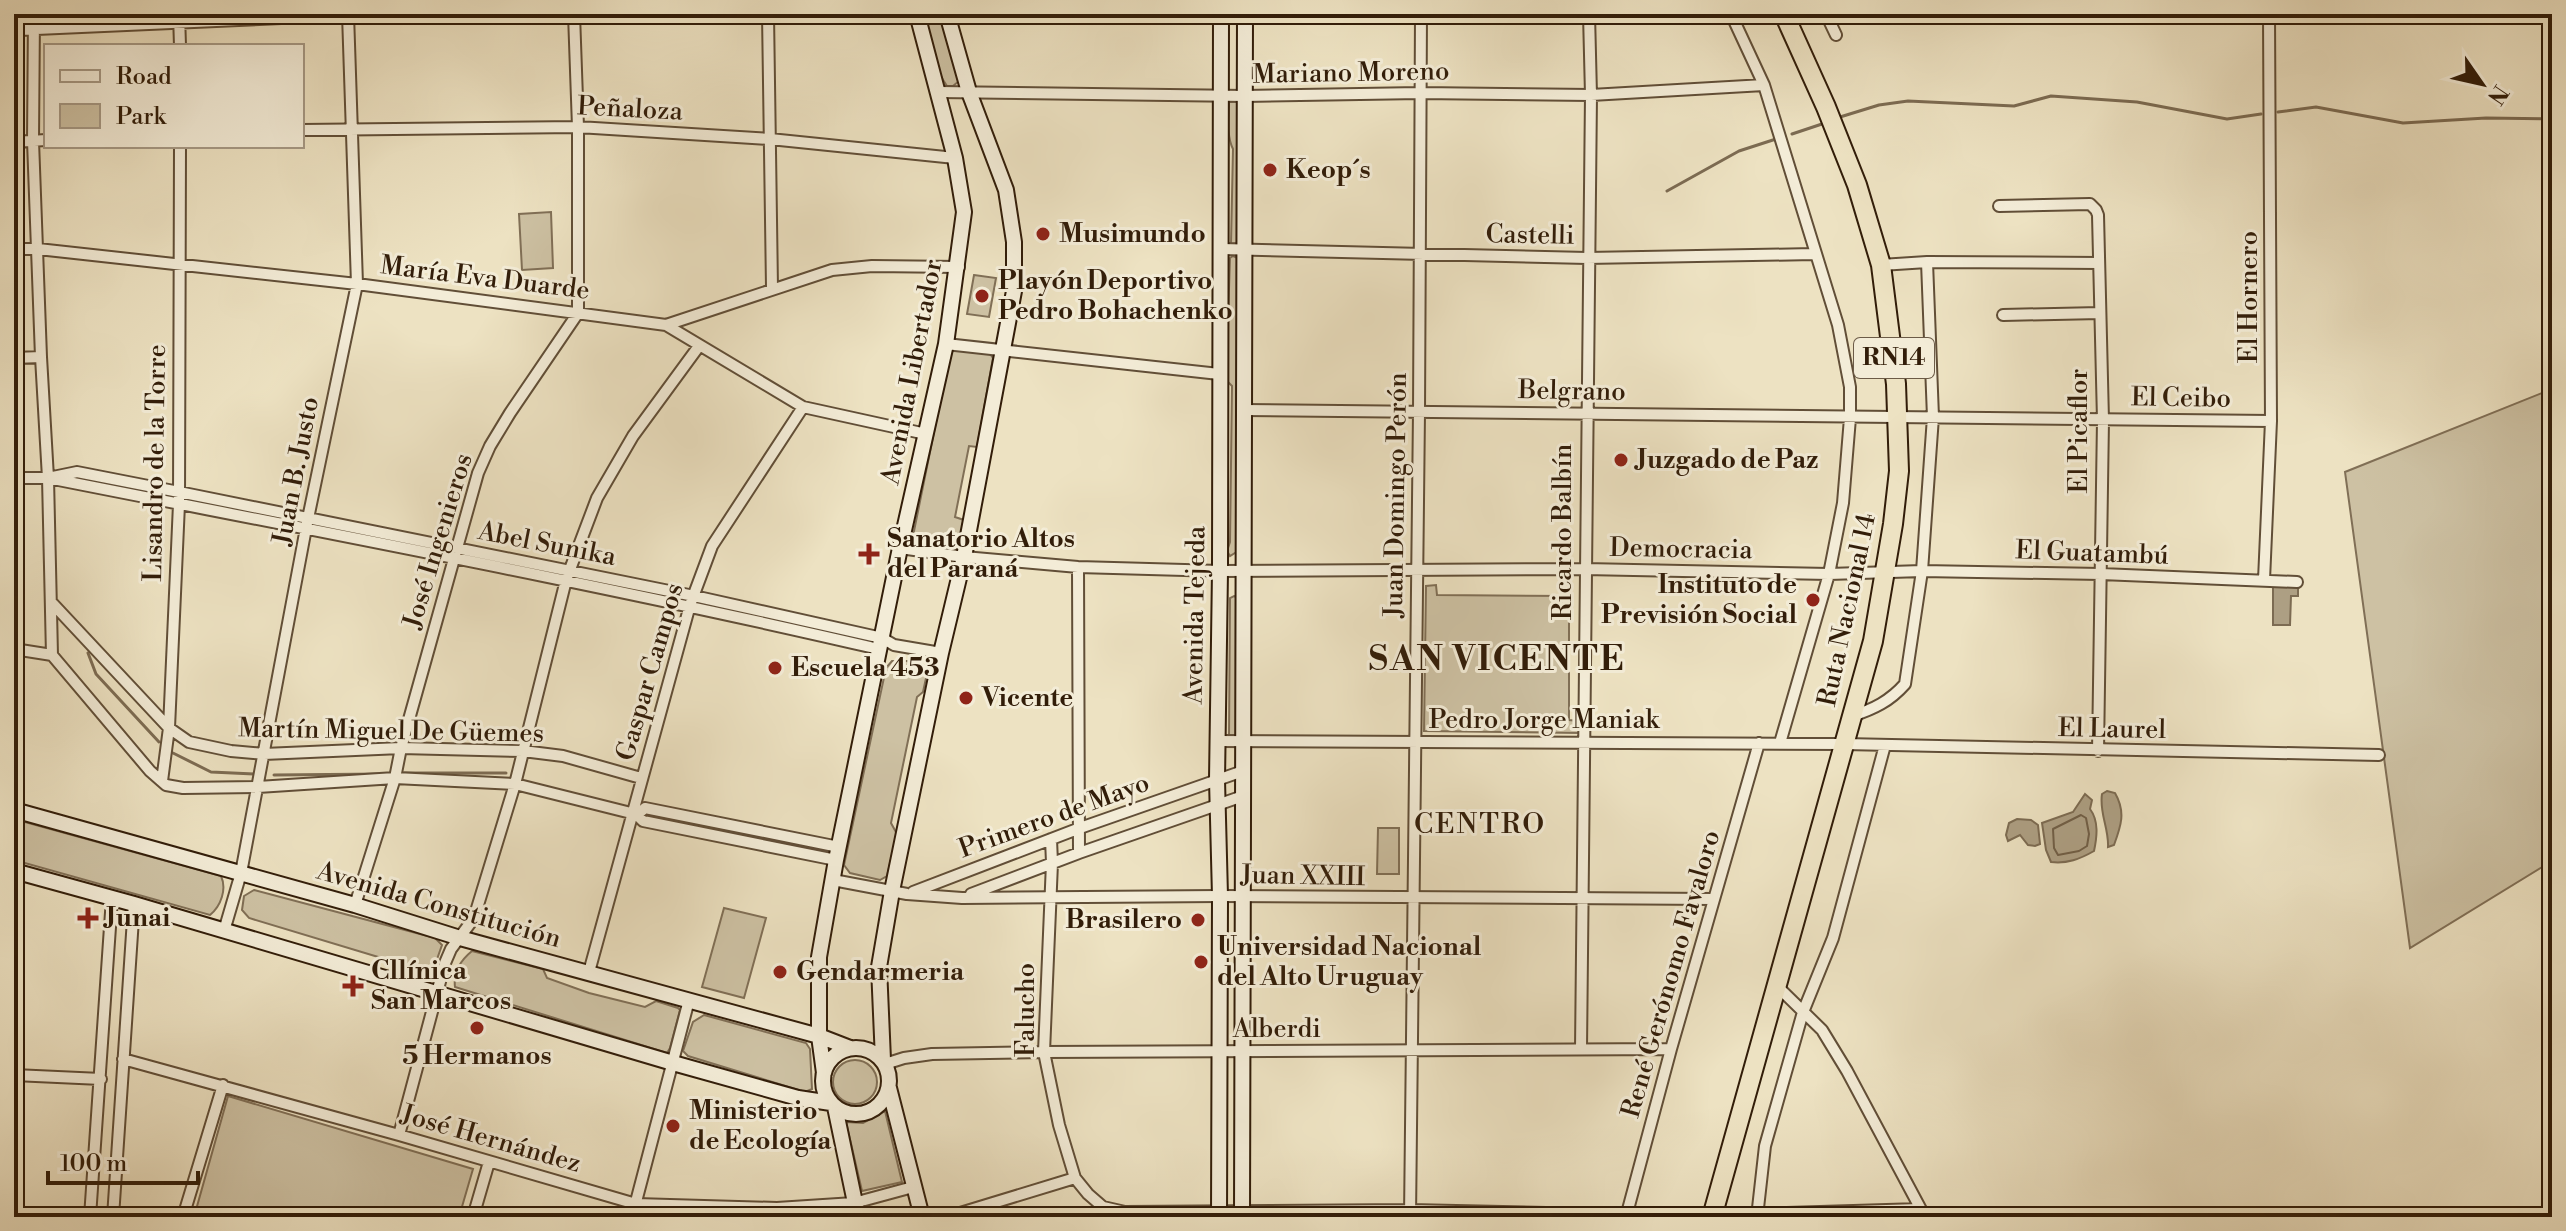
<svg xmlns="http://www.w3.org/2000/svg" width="2566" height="1231" font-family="'Libre Bodoni',serif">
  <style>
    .green { fill: #cdc1a3; stroke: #806f56; stroke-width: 2 }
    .water { fill: #ad9f83; stroke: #7c6b52; stroke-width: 2 }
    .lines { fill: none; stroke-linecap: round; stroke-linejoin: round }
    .shore { stroke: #705e46; stroke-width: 2 }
    .stream { stroke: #7c6b52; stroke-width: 3 }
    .street-casing { stroke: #614e37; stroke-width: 14 }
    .secondary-casing { stroke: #321d09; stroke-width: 18 }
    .highway-casing { stroke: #321d09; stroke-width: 22 }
    .street { stroke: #f3ecd7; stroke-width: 10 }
    .secondary { stroke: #f3ecd7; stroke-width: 14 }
    .highway { stroke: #ede2c2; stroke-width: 18 }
    .poi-dot { fill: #8f2418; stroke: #f3ecd7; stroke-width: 3 }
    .labels { text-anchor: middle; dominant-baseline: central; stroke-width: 6; stroke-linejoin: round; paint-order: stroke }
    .shield { fill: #f3ecd7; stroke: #6c5b47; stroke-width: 2 }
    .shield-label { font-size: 24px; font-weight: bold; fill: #321d09 }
    .street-label { font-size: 26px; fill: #321d09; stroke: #f3ecd7 }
    .poi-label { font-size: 26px; font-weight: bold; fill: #321d09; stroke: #f3ecd7; text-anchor: start }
    .neighbourhood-label { font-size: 28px; letter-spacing: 2px; fill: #321d09; stroke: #f3ecd7 }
    .district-label { font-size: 34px; font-weight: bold; letter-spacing: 2px; fill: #321d09; stroke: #f3ecd7 }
  </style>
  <rect width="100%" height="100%" fill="#ede2c2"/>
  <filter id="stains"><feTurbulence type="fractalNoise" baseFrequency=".0025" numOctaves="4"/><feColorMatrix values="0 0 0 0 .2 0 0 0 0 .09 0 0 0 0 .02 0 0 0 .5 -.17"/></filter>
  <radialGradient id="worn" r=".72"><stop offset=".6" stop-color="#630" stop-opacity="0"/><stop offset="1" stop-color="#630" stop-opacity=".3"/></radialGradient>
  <path class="green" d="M924,14H942L946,38L959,81L953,86H947C932,65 929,38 924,14Z
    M1235,101L1240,103L1241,243L1231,244L1233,149C1226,135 1229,117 1229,102Z
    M551,212L553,268L522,270L519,214Z
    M1233,256L1240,259L1238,551L1230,556L1227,551L1230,542L1232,386L1226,380L1230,258Z
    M974,275L996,278L989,317L967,314Z
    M955,350L990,354L993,358L977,447L969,446L955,517L964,520L960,543L954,548L916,542L913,536L950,353Z
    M2552,389V861L2410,948L2345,472Z
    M1436,585L1437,595L1569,596V720L1580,721V733L1424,731L1426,586Z
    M1234,596L1238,598L1237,735L1235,738L1229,736L1230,598Z
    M892,661H907L928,669L923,692L917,697L891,823L897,834L887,876L880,880L850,873L844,865L886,668Z
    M14,819L221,876C227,889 221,906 210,915L14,860Z
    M1378,828H1399V874H1377Z
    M254,890L435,938L442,945L436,962L428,972L249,918L242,910L244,896Z
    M724,908L766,918L744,998L702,987Z
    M472,951L543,969L547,978L589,993L645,1007L656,1001L678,1008L680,1010L670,1048L667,1053L455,987C453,971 461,960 472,951Z
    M704,1015L806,1043L810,1049L812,1089L805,1092L688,1056L683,1051L693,1022Z
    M833 1082a22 22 0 1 1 44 0a22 22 0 1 1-44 0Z
    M228,1096L473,1169L459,1217H194Z
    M885,1111L902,1182L862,1191L846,1122L863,1123Z"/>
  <path class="water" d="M2273,587H2298V596H2291L2290,625H2273Z
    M2107,791L2115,793C2126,812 2121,826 2114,845L2108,847C2109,828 2099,813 2102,794Z
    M2085,794L2092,800L2090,809C2099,821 2097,837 2094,851C2080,859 2067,864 2051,862L2046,850L2042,823L2073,812Z
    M2017,819L2031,820L2038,825L2040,844L2035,846L2028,845L2020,835L2008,841L2006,835L2009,823Z"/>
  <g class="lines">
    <path class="shore" d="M2081,815L2086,818L2089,834L2087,846L2079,851L2058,855L2054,848L2053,829Z"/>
    <path class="stream" d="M2278,112L2316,107L2403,123L2486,118L2552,119
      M1840,117L1879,105L1908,101L2014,106L2051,96L2137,102L2227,119L2261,114
      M1792,134L1822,124
      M1667,191L1739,151L1776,139
      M88,653L96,674L159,742
      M173,753L211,772L254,774
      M404,773H506
      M274,775L383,774"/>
    <g class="street-casing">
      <path id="street" d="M179,14L180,46
        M768,14L772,288
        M1731,14L1764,85L1838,325L1850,387V418L1843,503L1829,574L1780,743
        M1826,14L1836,35
        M14,30L348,15L435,14
        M939,92L1245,96L1420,93L1591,95L1764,85
        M302,130L578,127L770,139L955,158
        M14,142L46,140
        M1999,206L2090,204L2096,210L2098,215L2103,420L2098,751
        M14,249H38L357,284L666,325L803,407L926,434
        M1222,249L1587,258L1814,254
        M1881,265L1927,262L2099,263
        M2003,315L2100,313
        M666,325L832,270L872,266L959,267
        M946,344L1219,374
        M14,358L41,357
        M1244,410L2271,421
        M14,478H48C326,533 604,585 879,649
        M48,478L77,472L179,492L694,596L882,638L894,645L941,653
        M900,548L964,557L1078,567L1220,571L1585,569L1829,574L1922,571L2101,574L2297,582
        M1078,567L1079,853
        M2264,580L2271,421L2269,14
        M53,604L169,728L189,742L231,751L264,754L401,748L523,751L563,756L641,778
        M14,649L52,655L48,478L41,357L33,141L34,14
        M52,655L150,771L166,785L183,788L258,787L395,778L515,784L631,813L637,815L643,821L836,860
        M1852,716C1874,709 1890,701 1905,684L1922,571L1933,417L1927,262
        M1217,741L1844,744L2379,755
        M162,781L169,728L179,504L180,146
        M637,815L645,808L839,847
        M1051,839L1052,863L1044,1052L1059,1125L1075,1178L1088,1194L1103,1207L1125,1212L1410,1210L1680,1216L1920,1209
        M833,880L907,894L962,898L1220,896L1714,899
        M913,892L1080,828L1243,771
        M971,894L1079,853L1243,796
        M355,905L395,778L401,748L478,473L490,446L510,413L578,313V127L574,14
        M224,931L241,873L306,528L357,284L348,14
        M589,972L690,605L712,546L803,407
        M1778,987L1822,1030L1847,1071L1925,1217
        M1581,1049L1591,95L1589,14
        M123,1059L399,1135L636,1204L777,1208L854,1203L913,1187
        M885,1064L904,1058L932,1054L1044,1052L1671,1049
        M14,1075L101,1079
        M399,1135L445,963L451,949L474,918L515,784L566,580L597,498L633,436L699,346
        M90,1217L112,898
        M113,1217L134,904
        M183,1217L223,1085
        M473,1217L489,1162
        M632,1217L689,1000
        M947,1217L1075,1178
        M1410,1217L1419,412L1421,14
        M1626,1217L1671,1049L1759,743
        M1757,1217L1765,1146L1803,1012L1833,938L1885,745"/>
    </g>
    <g class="secondary-casing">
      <path id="secondary" d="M14,810L355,905L460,938L819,1036L850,1048
        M14,871L134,904L673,1063L798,1098L831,1103
        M823 1081a33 33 0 1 1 66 0a33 33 0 1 1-66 0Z
        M883,1060L879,967L892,891L941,653L964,557L1014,291V242L1006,190L969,92L947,14
        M824,1073L819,1036V957L836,860L900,548L946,344L964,212L955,158L917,14
        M889,1088L922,1217
        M835,1107L858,1217
        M1219,1217L1220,896L1217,780L1220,571L1221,14
        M1242,1217L1245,14"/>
    </g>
    <g class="highway-casing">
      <path id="highway" d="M1712,1217L1873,641L1893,524L1899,471L1896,384L1881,265L1857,185L1826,107L1784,14"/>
    </g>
    <use href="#street" class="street"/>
    <use href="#secondary" class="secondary"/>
    <use href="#highway" class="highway"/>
  </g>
  <g class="poi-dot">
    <circle cx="1270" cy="170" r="8"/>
    <circle cx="1043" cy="234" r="8"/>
    <circle cx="982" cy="296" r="8"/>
    <circle cx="1621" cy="460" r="8"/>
    <path d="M865 542h8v8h8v8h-8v8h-8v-8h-8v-8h8z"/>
    <circle cx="1813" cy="600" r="8"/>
    <circle cx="775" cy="668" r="8"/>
    <circle cx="966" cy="698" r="8"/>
    <path d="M84 906h8v8h8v8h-8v8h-8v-8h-8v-8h8z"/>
    <circle cx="1198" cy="920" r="8"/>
    <circle cx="1201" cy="962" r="8"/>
    <circle cx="780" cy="972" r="8"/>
    <path d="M349 974h8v8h8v8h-8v8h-8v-8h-8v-8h8z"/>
    <circle cx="477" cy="1028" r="8"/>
    <circle cx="673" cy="1126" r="8"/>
  </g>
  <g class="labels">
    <rect class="shield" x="1854" y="338" width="80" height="40" rx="6"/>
    <g class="shield-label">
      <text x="1894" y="358">RN14</text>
    </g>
    <g class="street-label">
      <text transform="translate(1351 73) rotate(-1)">Mariano Moreno</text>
      <text transform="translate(630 109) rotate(3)">Peñaloza</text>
      <text transform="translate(1530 235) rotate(1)">Castelli</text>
      <text transform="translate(485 278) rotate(7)">María Eva Duarde</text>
      <text transform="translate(2249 297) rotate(-90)">El Hornero</text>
      <text transform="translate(912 372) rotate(-79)">Avenida Libertador</text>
      <text transform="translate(1572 391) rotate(1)">Belgrano</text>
      <text transform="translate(2181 398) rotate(1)">El Ceibo</text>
      <text transform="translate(2079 431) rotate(-90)">El Picaflor</text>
      <text transform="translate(155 463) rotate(-89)">Lisandro de la Torre</text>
      <text transform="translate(296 471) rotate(-79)">Juan B. Justo</text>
      <text transform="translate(1396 495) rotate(-89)">Juan Domingo Perón</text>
      <text transform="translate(1563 532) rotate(-90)">Ricardo Balbín</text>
      <text transform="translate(438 541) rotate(-73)">José Ingenieros</text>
      <text transform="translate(547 544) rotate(11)">Abel Sunika</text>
      <text transform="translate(1681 549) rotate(1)">Democracia</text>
      <text transform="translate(2092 553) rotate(2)">El Guatambú</text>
      <text transform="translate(1847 610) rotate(-78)">Ruta Nacional 14</text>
      <text transform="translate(1195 615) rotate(-89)">Avenida Tejeda</text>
      <text transform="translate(650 672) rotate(-74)">Gaspar Campos</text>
      <text x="1544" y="720">Pedro Jorge Maniak</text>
      <text transform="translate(2112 729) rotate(1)">El Laurel</text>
      <text transform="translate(391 731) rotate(1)">Martín Miguel De Güemes</text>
      <text transform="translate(1054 816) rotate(-20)">Primero de Mayo</text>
      <text transform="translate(1303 876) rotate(1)">Juan XXIII</text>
      <text transform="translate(439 905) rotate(16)">Avenida Constitución</text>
      <text transform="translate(1671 974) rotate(-74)">René Gerónomo Favaloro</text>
      <text transform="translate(1026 1010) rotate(-90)">Falucho</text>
      <text x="1277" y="1029">Alberdi</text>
      <text transform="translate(491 1139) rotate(16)">José Hernández</text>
    </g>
    <g class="poi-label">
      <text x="1286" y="170">Keop´s</text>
      <text x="1059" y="234">Musimundo</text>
      <text x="998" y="281">Playón Deportivo<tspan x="998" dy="30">Pedro Bohachenko</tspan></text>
      <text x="1637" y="460">Juzgado de Paz</text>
      <text x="887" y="539">Sanatorio Altos<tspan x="887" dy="30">del Paraná</tspan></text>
      <text x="1797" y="585" text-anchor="end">Instituto de<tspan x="1797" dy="30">Previsión Social</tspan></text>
      <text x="791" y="668">Escuela 453</text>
      <text x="982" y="698">Vicente</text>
      <text x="106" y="918">Junai</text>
      <text x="1182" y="920" text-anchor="end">Brasilero</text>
      <text x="1217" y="947">Universidad Nacional<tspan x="1217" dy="30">del Alto Uruguay</tspan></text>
      <text x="371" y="971">Cllínica<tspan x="371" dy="30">San Marcos</tspan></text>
      <text x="796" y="972">Gendarmeria</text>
      <text x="477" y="1056" text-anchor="middle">5 Hermanos</text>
      <text x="689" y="1111">Ministerio<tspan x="689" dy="30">de Ecología</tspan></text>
    </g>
    <g class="neighbourhood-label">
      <text x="1480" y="824">CENTRO</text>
    </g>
    <g class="district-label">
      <text x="1497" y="660">SAN VICENTE</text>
    </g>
  </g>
  <rect width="2566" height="1231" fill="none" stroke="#ede2c2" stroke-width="48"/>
  <rect x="16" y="16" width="2534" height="1199" fill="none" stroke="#321d09" stroke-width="4"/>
  <rect x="24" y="24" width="2518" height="1183" fill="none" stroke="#321d09" stroke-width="2"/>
  <rect x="44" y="44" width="260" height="104" fill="#f3ecd7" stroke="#a69985" stroke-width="2"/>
  <rect x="60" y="70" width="40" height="12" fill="#f3ecd7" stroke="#a69985" stroke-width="2"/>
  <text x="116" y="84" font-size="24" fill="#321d09">Road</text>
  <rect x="60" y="104" width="40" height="24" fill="#cdc1a3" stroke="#a69985" stroke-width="2"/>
  <text x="116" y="124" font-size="24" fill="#321d09">Park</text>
  <g transform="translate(2482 84) rotate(124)" stroke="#f3ecd7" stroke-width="6" paint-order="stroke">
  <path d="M0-6L14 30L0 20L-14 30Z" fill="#321d09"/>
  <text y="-12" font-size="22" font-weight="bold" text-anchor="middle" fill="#321d09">N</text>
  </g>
  <path d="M48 1171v12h150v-12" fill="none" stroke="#321d09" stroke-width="4"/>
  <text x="60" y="1171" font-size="24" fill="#321d09" stroke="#f3ecd7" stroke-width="6" paint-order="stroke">100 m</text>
  <rect width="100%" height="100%" filter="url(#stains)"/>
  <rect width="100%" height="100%" fill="url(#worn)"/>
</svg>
